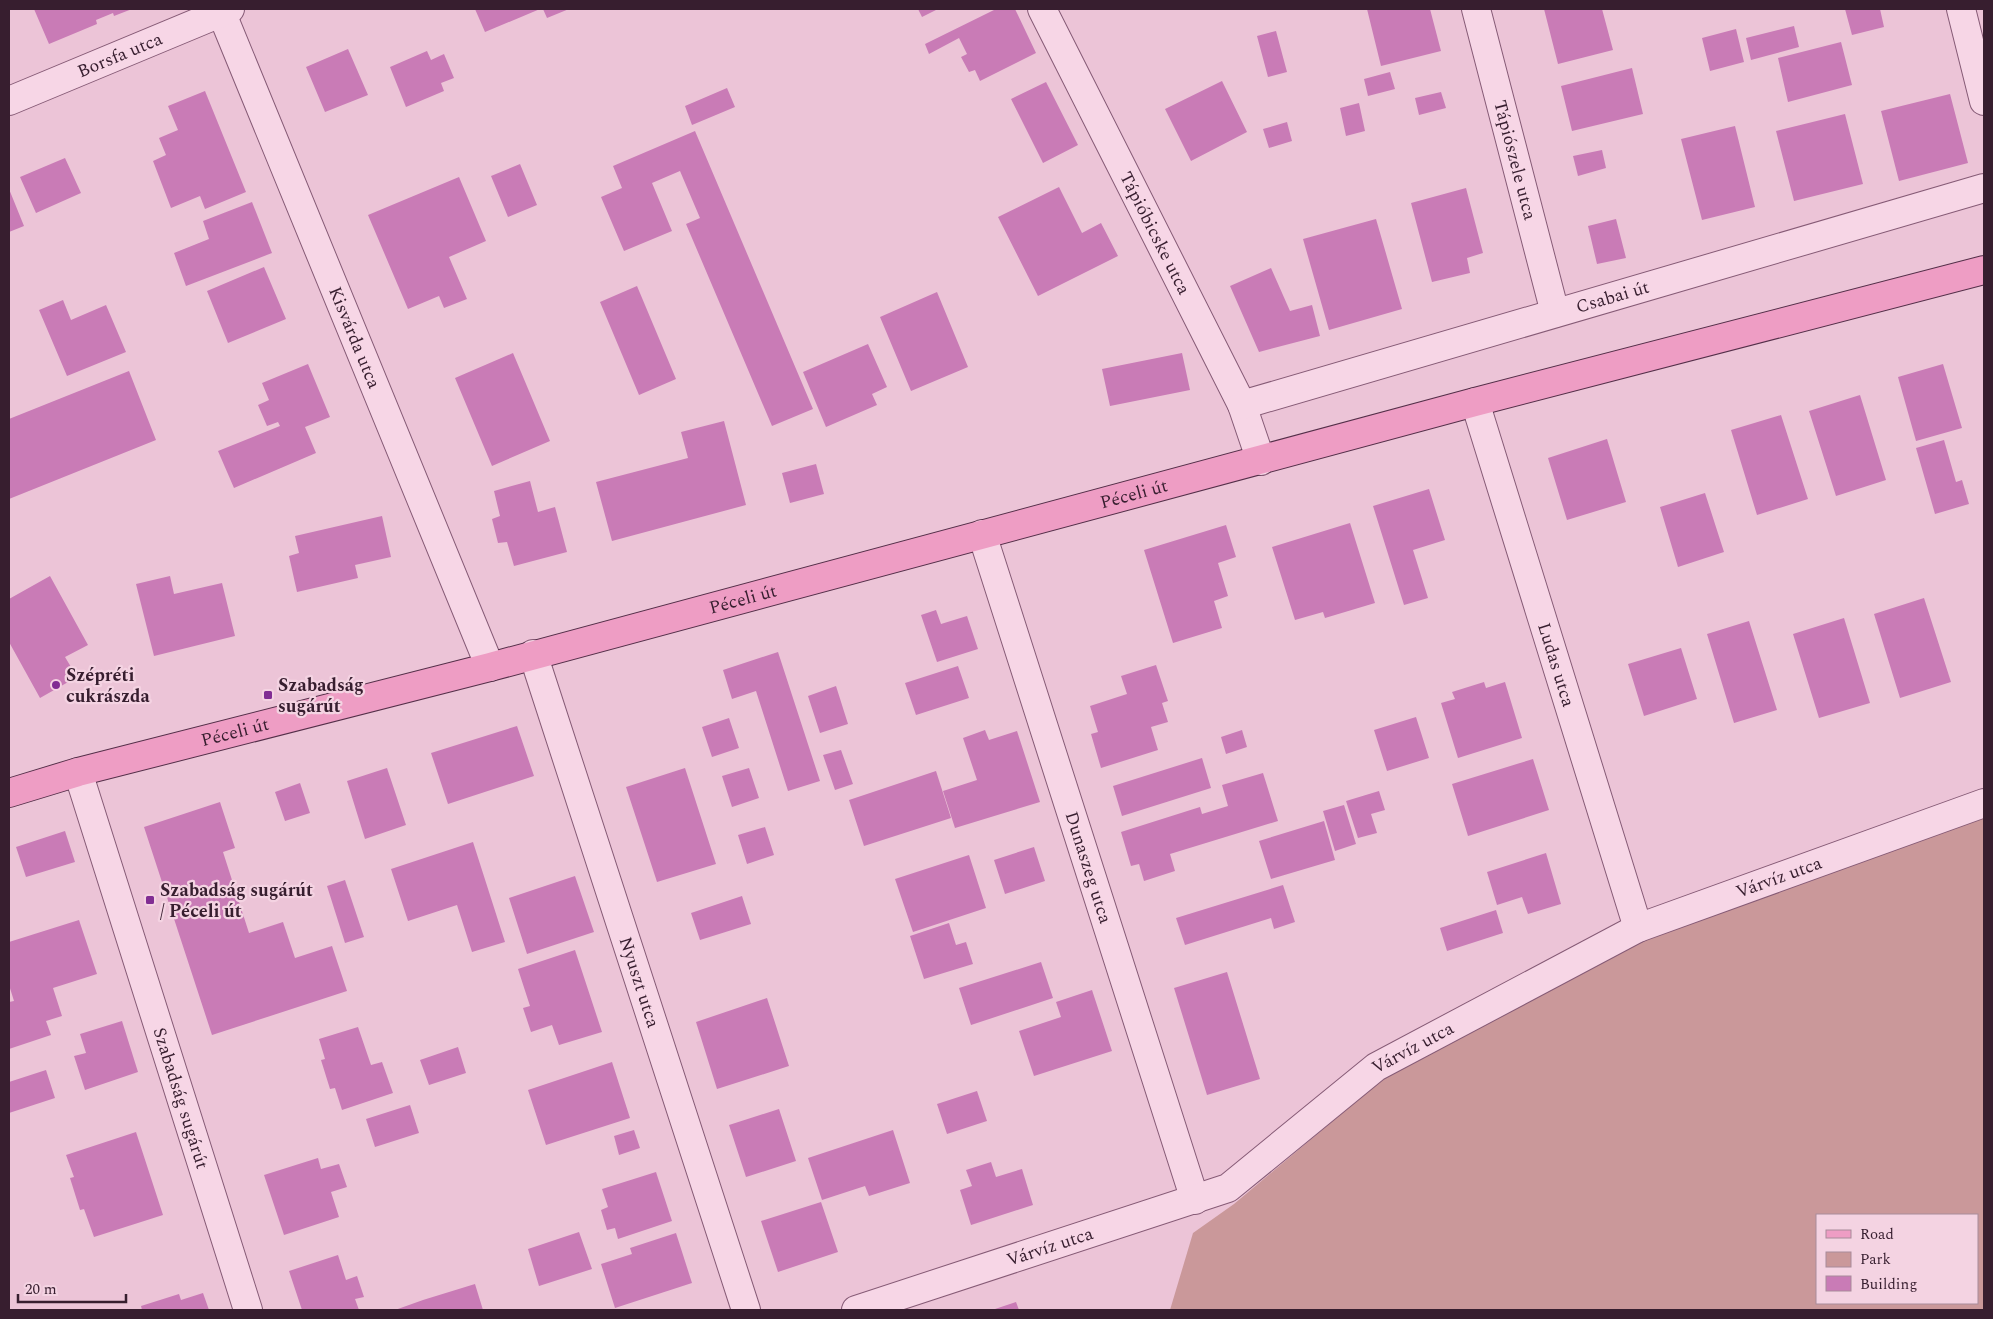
<svg xmlns="http://www.w3.org/2000/svg" width="1993" height="1319" font-family="Spectral,serif">
  <style>
    .green { fill: #ca989a; fill-rule: evenodd }
    .building { fill: #c97bb6 }
    .lines { fill: none; stroke-linecap: round; stroke-linejoin: round }
    .minor-casing { stroke: #865b76; stroke-width: 30 }
    .major-casing { stroke: #542f49; stroke-width: 30 }
    .minor { stroke: #f7d6e6; stroke-width: 28 }
    .major { stroke: #ee9dc4; stroke-width: 28 }
    .poi-dot { fill: #812d93; stroke: #f4d3e2; stroke-width: 2 }
    .labels { text-anchor: middle; dominant-baseline: central; stroke-width: 4.5; stroke-linejoin: round; paint-order: stroke }
    .street-label { font-size: 18px; fill: #371e2f; stroke: #f4d3e2 }
    .poi-label { font-size: 18px; font-weight: bold; fill: #371e2f; stroke: #f4d3e2; text-anchor: start }
  </style>
  <rect width="100%" height="100%" fill="#ecc4d7"/>
  <path class="green" d="M1984,815V1310H1170L1193,1233L1234,1204L1384,1078L1634,944ZM1817,1215H1977V1303H1817Z"/>
  <path class="building" d="M34,9H132L114,16L113,13L96,20L97,24L49,44Z
    M475,9H540L485,32Z
    M543,9H569L547,18Z
    M918,9H938L922,17Z
    M996,9H1015L1036,53L980,81L975,70L969,72L961,57L967,54L959,38L929,54L925,44Z
    M1367,9H1430L1441,51L1381,66Z
    M1544,9H1602L1613,50L1558,64Z
    M1845,9H1880L1884,27L1852,35Z
    M1794,26L1799,47L1751,60L1746,38Z
    M1736,29L1744,62L1710,71L1702,38Z
    M1276,31L1287,72L1268,77L1257,36Z
    M1841,42L1852,85L1788,102L1778,58Z
    M348,49L368,95L325,112L306,67Z
    M427,51L431,60L444,54L454,78L441,83L444,91L406,107L390,67Z
    M1632,68L1643,114L1572,131L1561,86Z
    M1390,72L1395,89L1368,96L1364,79Z
    M1222,81L1247,132L1191,161L1165,109Z
    M1046,82L1078,145L1043,163L1011,99Z
    M727,88L735,107L692,125L685,106Z
    M205,91L246,192L205,209L200,196L171,208L153,161L166,155L159,138L178,130L168,106Z
    M1441,92L1446,108L1419,115L1415,98Z
    M1950,94L1968,163L1899,181L1881,111Z
    M1359,103L1365,131L1346,136L1340,108Z
    M1845,114L1863,184L1794,201L1776,131Z
    M1287,122L1292,141L1269,148L1263,129Z
    M1735,126L1755,207L1702,220L1681,139Z
    M695,131L813,409L772,426L686,224L700,218L680,171L652,183L672,231L624,251L601,197L622,188L613,166Z
    M1602,150L1606,168L1578,176L1573,156Z
    M65,158L81,193L36,213L20,177Z
    M520,164L537,205L508,217L491,176Z
    M459,177L486,241L449,257L467,299L444,308L439,296L408,309L368,215Z
    M1059,187L1082,233L1101,223L1118,256L1038,296L998,217Z
    M1466,188L1483,253L1467,258L1470,273L1432,282L1411,203Z
    M9,189L24,226L9,232Z
    M252,202L272,253L186,286L174,253L209,239L203,221Z
    M1376,219L1402,309L1329,330L1303,239Z
    M1616,219L1626,258L1597,264L1588,226Z
    M264,267L286,319L228,343L207,291Z
    M1271,268L1290,311L1312,305L1320,336L1259,352L1230,286Z
    M637,286L676,379L639,395L600,302Z
    M937,292L968,367L911,391L880,317Z
    M63,300L71,320L106,305L126,352L67,376L39,310Z
    M868,344L887,387L872,394L877,405L826,427L803,372Z
    M513,353L550,441L492,466L455,378Z
    M1182,353L1190,390L1110,406L1102,369Z
    M308,364L330,417L305,427L316,453L234,488L218,451L280,426L278,422L267,426L258,405L269,400L262,383Z
    M1943,364L1962,428L1916,441L1898,377Z
    M129,371L156,440L9,499V419Z
    M1860,395L1886,480L1836,496L1809,411Z
    M1781,415L1808,499L1757,515L1731,430Z
    M724,421L746,505L612,541L596,482L688,458L681,432Z
    M1607,439L1626,502L1567,520L1548,458Z
    M1944,440L1956,482L1962,480L1969,504L1935,514L1916,448Z
    M816,464L824,494L790,503L782,473Z
    M530,481L538,512L555,507L567,552L514,566L507,542L498,543L492,519L500,516L494,491Z
    M1429,489L1445,540L1413,550L1428,598L1404,605L1373,506Z
    M1705,493L1724,552L1678,567L1660,507Z
    M382,516L391,557L355,565L358,578L297,592L289,556L299,553L295,536Z
    M1350,523L1375,603L1325,618L1323,612L1295,620L1272,547Z
    M1226,525L1236,557L1218,563L1228,596L1214,601L1222,628L1173,643L1144,550Z
    M50,576L88,645L65,657L77,677L40,698L9,642V599Z
    M170,576L174,594L222,583L235,636L154,656L136,584Z
    M1924,598L1951,682L1900,698L1874,614Z
    M936,610L941,624L967,616L978,649L937,662L921,615Z
    M1844,618L1870,703L1819,718L1793,634Z
    M1749,621L1777,710L1734,723L1707,634Z
    M1681,648L1697,699L1644,716L1628,664Z
    M778,652L820,781L788,791L756,691L732,699L723,670Z
    M1156,665L1168,701L1162,703L1168,722L1151,727L1158,750L1101,768L1091,734L1098,732L1090,706L1127,694L1121,676Z
    M958,666L969,698L916,715L905,683Z
    M1484,682L1486,688L1505,682L1522,738L1458,758L1441,703L1455,699L1452,692Z
    M836,686L848,724L820,733L808,696Z
    M1416,717L1429,758L1387,771L1374,730Z
    M729,718L739,748L712,757L702,727Z
    M517,726L534,776L448,804L431,753Z
    M985,730L989,740L1017,731L1040,802L955,828L943,791L977,780L963,738Z
    M1242,730L1247,747L1226,754L1221,737Z
    M841,750L853,784L835,790L823,755Z
    M1202,758L1211,788L1122,816L1113,786Z
    M1533,759L1549,810L1468,836L1452,784Z
    M387,768L406,825L365,839L347,781Z
    M685,768L716,864L657,882L626,787Z
    M749,768L759,798L732,807L722,776Z
    M936,771L951,818L864,846L849,800Z
    M1263,773L1278,821L1170,854L1175,871L1144,881L1139,864L1131,866L1121,832L1200,807L1202,814L1228,806L1222,785Z
    M300,783L310,813L285,821L275,792Z
    M1379,791L1385,810L1371,814L1377,833L1358,838L1346,801Z
    M220,802L235,848L223,852L249,933L283,922L295,958L332,946L347,991L212,1035L144,827Z
    M1344,805L1356,844L1335,851L1323,811Z
    M1324,821L1335,860L1271,879L1259,841Z
    M765,827L774,855L747,864L738,835Z
    M65,831L75,862L26,877L16,847Z
    M473,842L505,942L472,952L457,905L408,921L391,869Z
    M1034,847L1045,881L1005,894L994,860Z
    M1546,853L1561,904L1528,914L1522,897L1497,905L1487,872Z
    M969,855L986,908L913,932L895,879Z
    M575,876L594,932L527,954L509,898Z
    M345,880L364,937L345,943L327,886Z
    M1283,885L1295,922L1274,929L1271,918L1185,945L1176,918Z
    M742,896L751,924L700,940L691,913Z
    M1496,910L1503,933L1447,951L1440,928Z
    M79,920L97,974L53,988L62,1016L46,1021L51,1035L9,1049V1002L14,1001L9,985V942Z
    M949,923L956,945L966,942L973,964L924,979L910,936Z
    M575,950L602,1032L559,1045L552,1025L531,1032L523,1008L530,1006L518,969Z
    M1041,962L1053,998L971,1025L959,988Z
    M1227,972L1260,1079L1207,1095L1174,988Z
    M1092,990L1112,1051L1034,1076L1019,1031L1061,1017L1056,1002Z
    M767,998L789,1066L717,1089L696,1022Z
    M122,1021L138,1072L85,1090L74,1056L86,1053L80,1034Z
    M358,1027L371,1065L382,1062L393,1093L342,1110L335,1088L330,1089L321,1060L325,1059L319,1039Z
    M458,1047L466,1073L429,1085L420,1060Z
    M612,1062L630,1118L546,1145L528,1090Z
    M46,1070L55,1098L9,1113V1082Z
    M977,1091L987,1121L947,1134L937,1104Z
    M410,1105L419,1133L375,1147L366,1119Z
    M779,1109L796,1161L746,1177L729,1125Z
    M634,1130L640,1148L619,1155L614,1136Z
    M893,1130L910,1183L869,1196L865,1186L822,1200L808,1158Z
    M136,1132L163,1215L94,1237L84,1209L80,1210L70,1178L74,1177L66,1155Z
    M318,1158L321,1169L339,1164L347,1187L331,1192L339,1217L284,1235L264,1175Z
    M991,1162L996,1177L1022,1169L1033,1205L971,1225L960,1190L972,1186L966,1170Z
    M656,1172L672,1221L618,1239L615,1228L607,1230L601,1210L608,1207L602,1189Z
    M821,1202L838,1252L778,1272L761,1221Z
    M579,1232L592,1269L539,1286L528,1249Z
    M676,1233L692,1283L615,1308L601,1264L632,1254L630,1248Z
    M338,1255L346,1280L357,1276L364,1297L355,1299L359,1310H302L289,1271Z
    M475,1284L483,1310H395L423,1300Z
    M203,1293L209,1310H142L141,1306L179,1294L181,1300Z
    M1016,1302L1019,1310H992Z"/>
  <g class="lines">
    <g class="minor-casing">
      <g id="minor">
        <path id="s1" d="M220,9L490,667"/>
        <path id="s2" d="M1042,9L1242,405L1261,461"/>
        <path id="s3" d="M1476,9L1555,313"/>
        <path d="M1961,9L1984,101"/>
        <path id="s4" d="M9,101L230,9"/>
        <path id="s5" d="M1475,402L1638,928"/>
        <path id="s6" d="M1242,405L1984,188"/>
        <path id="s7" d="M982,534L1195,1200"/>
        <path id="s8" d="M533,654L746,1310"/>
        <path id="s9" d="M78,772L248,1310"/>
        <path id="s10" d="M856,1310L1228,1188L1376,1067L1638,928L1984,803"/>
      </g>
    </g>
    <g class="major-casing">
      <g id="major">
        <path id="s11" d="M9,793L78,772L490,667L1475,402L1984,270"/>
      </g>
    </g>
    <use href="#minor" class="minor"/>
    <use href="#major" class="major"/>
  </g>
  <g class="poi-dot">
    <circle cx="56" cy="685" r="5"/>
    <rect x="263" y="690" width="10" height="10" rx="2.5"/>
    <rect x="145" y="895" width="10" height="10" rx="2.5"/>
  </g>
  <g class="labels">
    <g class="street-label">
      <text stroke="none"><textPath href="#s4" startOffset="120">Borsfa utca</textPath></text>
      <text stroke="none"><textPath href="#s3" startOffset="156">Tápiószele utca</textPath></text>
      <text stroke="none"><textPath href="#s2" startOffset="251">Tápióbicske utca</textPath></text>
      <text stroke="none"><textPath href="#s6" startOffset="386">Csabai út</textPath></text>
      <text stroke="none"><textPath href="#s1" startOffset="355">Kisvárda utca</textPath></text>
      <text stroke="none"><textPath href="#s11" startOffset="1164">Péceli út</textPath></text>
      <text stroke="none"><textPath href="#s11" startOffset="759">Péceli út</textPath></text>
      <text stroke="none"><textPath href="#s5" startOffset="275">Ludas utca</textPath></text>
      <text stroke="none"><textPath href="#s11" startOffset="234">Péceli út</textPath></text>
      <text stroke="none"><textPath href="#s7" startOffset="350">Dunaszeg utca</textPath></text>
      <text stroke="none"><textPath href="#s10" startOffset="1029">Várvíz utca</textPath></text>
      <text stroke="none"><textPath href="#s8" startOffset="345">Nyuszt utca</textPath></text>
      <text stroke="none"><textPath href="#s10" startOffset="624">Várvíz utca</textPath></text>
      <text stroke="none"><textPath href="#s9" startOffset="342">Szabadság sugárút</textPath></text>
      <text stroke="none"><textPath href="#s10" startOffset="204">Várvíz utca</textPath></text>
    </g>
    <g class="poi-label">
      <text x="66" y="675">Szépréti<tspan x="66" dy="21">cukrászda</tspan></text>
      <text x="278" y="685">Szabadság<tspan x="278" dy="21">sugárút</tspan></text>
      <text x="160" y="890">Szabadság sugárút<tspan x="160" dy="21">/ Péceli út</tspan></text>
    </g>
  </g>
  <rect width="1993" height="1319" fill="none" stroke="#371e2f" stroke-width="20"/>
  <rect x="1816" y="1214" width="162" height="90" fill="#f4d3e2" stroke="#a88b9a"/>
  <rect x="1826" y="1230" width="25" height="8" fill="#ee9dc4" stroke="#a88b9a"/>
  <text x="1860" y="1239" font-size="15" fill="#371e2f">Road</text>
  <rect x="1826" y="1252" width="25" height="15" fill="#ca989a" stroke="#a88b9a"/>
  <text x="1860" y="1264" font-size="15" fill="#371e2f">Park</text>
  <rect x="1826" y="1276" width="25" height="15" fill="#c97bb6" stroke="#a88b9a"/>
  <text x="1860" y="1289" font-size="15" fill="#371e2f">Building</text>
  <path d="M18 1294v8h108v-8" fill="none" stroke="#371e2f" stroke-width="2.5"/>
  <text x="25" y="1294" font-size="15" fill="#371e2f" stroke="#f4d3e2" stroke-width="4" paint-order="stroke">20 m</text>
</svg>
